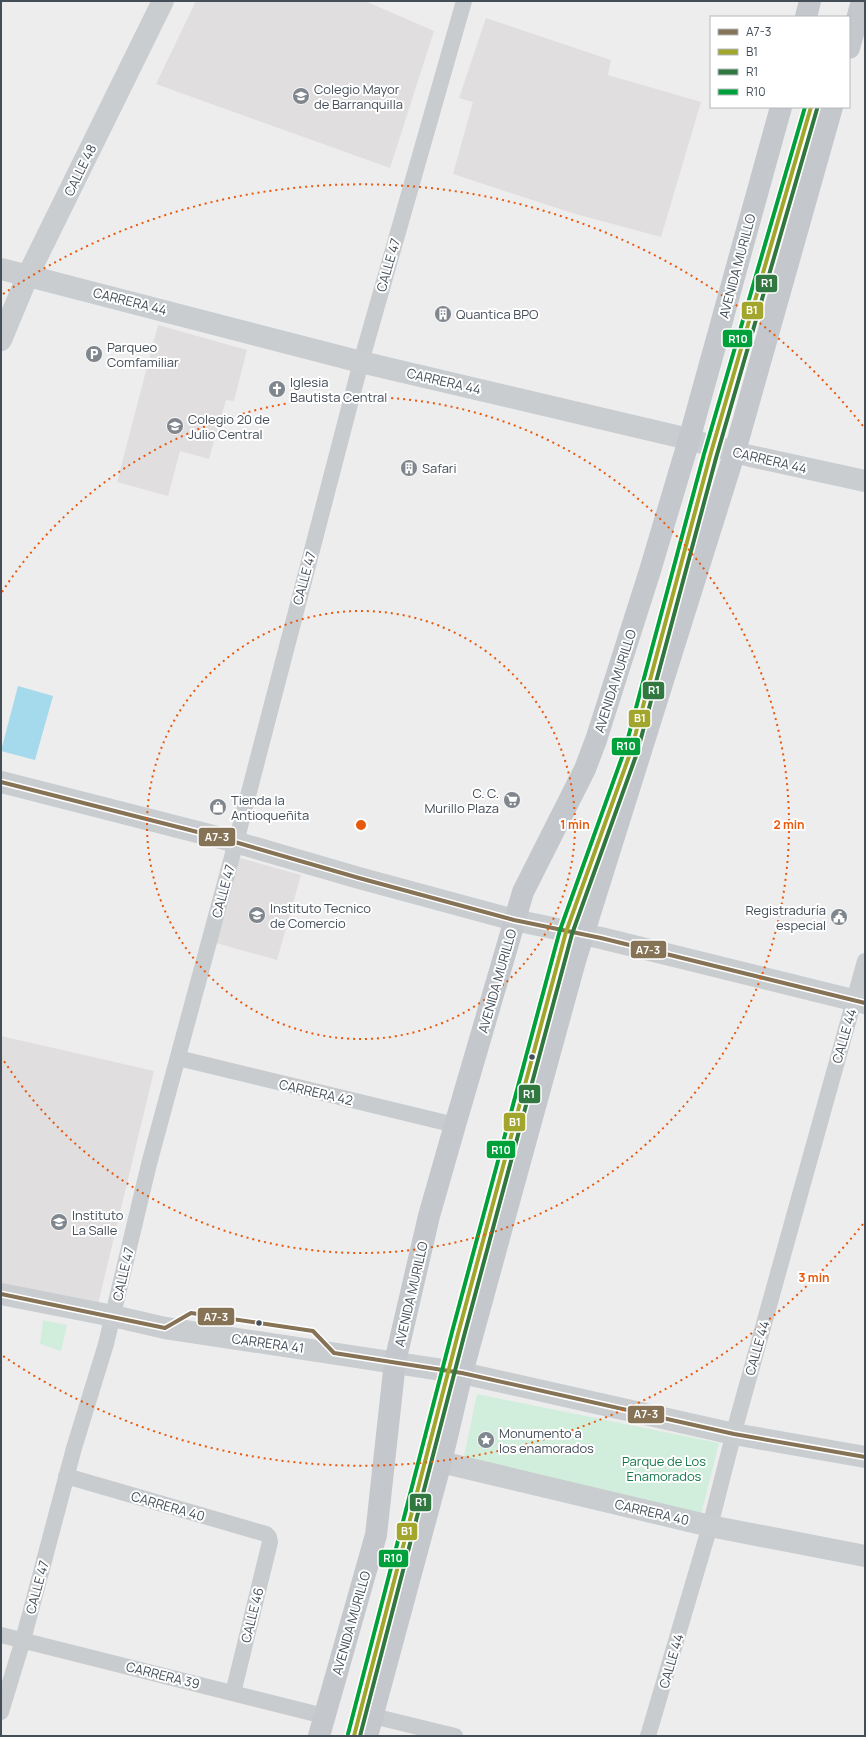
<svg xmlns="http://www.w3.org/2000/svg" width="866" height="1737" font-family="Manrope,sans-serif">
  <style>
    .education { fill: #e0dedf }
    .green { fill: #d1eedd }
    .water { fill: #a5d9ec }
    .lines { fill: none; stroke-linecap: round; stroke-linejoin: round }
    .street { stroke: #c9ccce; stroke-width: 16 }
    .secondary { stroke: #c9cdd0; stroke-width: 22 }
    .primary { stroke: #c4c8cc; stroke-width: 22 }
    .bus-1-casing { stroke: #fff; stroke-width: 7 }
    .bus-2-casing { stroke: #fff; stroke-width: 7 }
    .bus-3-casing { stroke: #fff; stroke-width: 7 }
    .bus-4-casing { stroke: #fff; stroke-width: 7 }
    .bus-1 { stroke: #867356; stroke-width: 4 }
    .bus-2 { stroke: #a2a62c; stroke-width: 4 }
    .bus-3 { stroke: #307840; stroke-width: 4 }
    .bus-4 { stroke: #00a13a; stroke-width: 4 }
    .ring { fill: none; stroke: #e8590c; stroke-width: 2; stroke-dasharray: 2 4 }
    .bus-dot { fill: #444e59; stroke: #fff; stroke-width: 1.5 }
    .labels { text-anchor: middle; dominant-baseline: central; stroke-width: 4; stroke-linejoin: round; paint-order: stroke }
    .poi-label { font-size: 13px; fill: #444e59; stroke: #fff; text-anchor: start }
    .street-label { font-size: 13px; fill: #444e59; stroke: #fff }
    .park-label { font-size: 13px; fill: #16794d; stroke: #fff }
    .centre { fill: #e8590c; stroke: #fff; stroke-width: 2 }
    .ring-label { font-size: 12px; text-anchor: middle; font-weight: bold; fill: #e8590c; stroke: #fff; stroke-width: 4; stroke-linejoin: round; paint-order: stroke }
    .line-badge { stroke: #fff; stroke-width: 1.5 }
    .badge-label { font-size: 11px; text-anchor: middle; font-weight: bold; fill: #fff }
  </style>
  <rect width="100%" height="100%" fill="#eeeded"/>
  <path class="education" d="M196,1H365L434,31L390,168L156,84Z
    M486,18L611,60L608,75L701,102L661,237L572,213L453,174L473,102L459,98Z
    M158,325L247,350L234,401L226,400L209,459L180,451L168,496L117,482Z
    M240,858L301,875L277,960L216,943Z
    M1,1036L154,1071L98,1304L1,1285Z"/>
  <path class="green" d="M43,1320L67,1325L61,1351L40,1344Z
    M477,1394L719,1443L701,1515L463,1461Z"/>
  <path class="water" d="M18,686L53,696L35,760L1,751Z"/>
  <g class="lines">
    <path class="street" d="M178,1058L455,1125
      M66,1476L266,1534L269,1537L270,1542L233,1693
      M1,1635L324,1716
      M1,1712L23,1640L74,1448L106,1344L149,1164L236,842L361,362L464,1
      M373,1716L455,1736
      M648,1736L710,1526L738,1417L865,961"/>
    <path class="secondary" d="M1,269L361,362L680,437L750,456L865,481
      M1,340L28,275L163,1
      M1,782L221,838L359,878L514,920L601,938L865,1003
      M1,1294L113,1316L165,1328L462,1373L734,1434L865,1457
      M441,1462L710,1526L865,1556"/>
    <path class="primary" d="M806,17L810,1
      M849,48L862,1
      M319,1736L376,1535L395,1362L429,1216L455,1125L523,892L585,769L596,740L649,574L689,440L781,107
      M367,1736L441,1462L462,1373L575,961L735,451L832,107"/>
    <g class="bus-1-casing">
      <path id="bus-1" d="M1,782L221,838L359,878L514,920L601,938L865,1003
        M1,1294L165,1328L191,1313L313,1331L334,1353L462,1373L734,1434L865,1457"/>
    </g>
    <g class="bus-2-casing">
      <path id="bus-2" d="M354,1736L458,1334L566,932L631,751L710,456L811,107"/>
    </g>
    <g class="bus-3-casing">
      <path id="bus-3" d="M360,1736L464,1336L572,934L637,753L716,458L817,109"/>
    </g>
    <g class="bus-4-casing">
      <path id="bus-4" d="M348,1734L452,1332L560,930L625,749L704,454L805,107"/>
    </g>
    <use href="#bus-1" class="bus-1"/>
    <use href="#bus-2" class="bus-2"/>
    <use href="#bus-3" class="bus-3"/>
    <use href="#bus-4" class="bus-4"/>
  </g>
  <g class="ring">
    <circle cx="361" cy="825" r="214"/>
    <path d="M2 592A428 428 0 1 1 2 1058"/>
    <path d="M863 1224A641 641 0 0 1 3 1356M3 294A641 641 0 0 1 863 426"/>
  </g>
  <defs>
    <g id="school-disc" transform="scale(0.9)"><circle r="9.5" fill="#80868d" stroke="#fff"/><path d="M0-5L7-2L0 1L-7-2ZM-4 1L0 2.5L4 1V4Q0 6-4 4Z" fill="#fff"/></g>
    <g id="building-disc" transform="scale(0.9)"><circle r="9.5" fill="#80868d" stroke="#fff"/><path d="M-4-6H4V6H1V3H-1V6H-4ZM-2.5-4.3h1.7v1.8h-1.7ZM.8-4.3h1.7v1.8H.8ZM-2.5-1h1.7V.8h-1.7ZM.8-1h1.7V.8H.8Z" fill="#fff"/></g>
    <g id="parking-disc" transform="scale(0.9)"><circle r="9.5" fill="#80868d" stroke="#fff"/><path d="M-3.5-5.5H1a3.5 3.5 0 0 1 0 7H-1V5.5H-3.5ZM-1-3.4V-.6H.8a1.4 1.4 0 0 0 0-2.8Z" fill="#fff"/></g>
    <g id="church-disc" transform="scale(0.9)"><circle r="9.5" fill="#80868d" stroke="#fff"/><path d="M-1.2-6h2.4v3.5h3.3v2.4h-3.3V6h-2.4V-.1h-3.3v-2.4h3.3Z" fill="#fff"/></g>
    <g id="supermarket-disc" transform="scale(0.9)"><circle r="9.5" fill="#80868d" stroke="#fff"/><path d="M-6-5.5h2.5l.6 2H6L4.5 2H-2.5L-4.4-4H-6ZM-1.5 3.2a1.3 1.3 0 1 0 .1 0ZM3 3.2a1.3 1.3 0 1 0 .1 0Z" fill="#fff"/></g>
    <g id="shop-disc" transform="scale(0.9)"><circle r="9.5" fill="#80868d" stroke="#fff"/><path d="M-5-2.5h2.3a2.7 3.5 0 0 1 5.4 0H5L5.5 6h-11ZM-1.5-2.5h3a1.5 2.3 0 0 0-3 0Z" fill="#fff"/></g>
    <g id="civic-disc" transform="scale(0.9)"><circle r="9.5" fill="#80868d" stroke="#fff"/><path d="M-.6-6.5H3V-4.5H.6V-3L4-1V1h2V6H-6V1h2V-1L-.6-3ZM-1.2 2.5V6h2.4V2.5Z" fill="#fff"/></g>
    <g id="sight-disc" transform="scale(0.9)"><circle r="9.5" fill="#80868d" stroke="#fff"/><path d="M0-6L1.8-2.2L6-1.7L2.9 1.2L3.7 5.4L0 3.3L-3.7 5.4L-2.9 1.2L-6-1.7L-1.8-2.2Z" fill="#fff"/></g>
  </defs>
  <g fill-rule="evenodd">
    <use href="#school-disc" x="301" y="96"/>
    <use href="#building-disc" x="443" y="314"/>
    <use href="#parking-disc" x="94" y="354"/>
    <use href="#church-disc" x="277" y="389"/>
    <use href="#school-disc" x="175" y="426"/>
    <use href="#building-disc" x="409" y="468"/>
    <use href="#supermarket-disc" x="512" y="800"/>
    <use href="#shop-disc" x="218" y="807"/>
    <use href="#school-disc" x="257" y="915"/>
    <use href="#civic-disc" x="839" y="917"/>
    <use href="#school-disc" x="59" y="1222"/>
    <use href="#sight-disc" x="486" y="1440"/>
  </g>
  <g class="bus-dot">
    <circle cx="532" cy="1057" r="3.5"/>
    <circle cx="259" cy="1323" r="3.5"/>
  </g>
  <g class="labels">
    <g class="poi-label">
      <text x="314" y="89">Colegio Mayor<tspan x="314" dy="15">de Barranquilla</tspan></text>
      <text x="456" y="314">Quantica BPO</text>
      <text x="107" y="347">Parqueo<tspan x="107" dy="15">Comfamiliar</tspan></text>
      <text x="290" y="382">Iglesia<tspan x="290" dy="15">Bautista Central</tspan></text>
      <text x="188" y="419">Colegio 20 de<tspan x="188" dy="15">Julio Central</tspan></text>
      <text x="422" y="468">Safari</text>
      <text x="499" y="793" text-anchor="end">C. C.<tspan x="499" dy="15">Murillo Plaza</tspan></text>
      <text x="231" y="800">Tienda la<tspan x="231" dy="15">Antioqueñita</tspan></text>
      <text x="270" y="908">Instituto Tecnico<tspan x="270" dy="15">de Comercio</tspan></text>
      <text x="826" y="910" text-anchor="end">Registraduría<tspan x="826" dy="15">especial</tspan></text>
      <text x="72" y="1215">Instituto<tspan x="72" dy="15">La Salle</tspan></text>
      <text x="499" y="1433">Monumento a<tspan x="499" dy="15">los enamorados</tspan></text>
    </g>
    <g class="street-label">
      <text transform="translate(80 170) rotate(-64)">CALLE 48</text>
      <text transform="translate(388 265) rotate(-74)">CALLE 47</text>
      <text transform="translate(737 266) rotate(-75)">AVENIDA MURILLO</text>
      <text transform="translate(130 301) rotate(14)">CARRERA 44</text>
      <text transform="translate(444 381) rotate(13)">CARRERA 44</text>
      <text transform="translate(770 460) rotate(13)">CARRERA 44</text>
      <text transform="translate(304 578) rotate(-75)">CALLE 47</text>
      <text transform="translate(615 681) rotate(-72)">AVENIDA MURILLO</text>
      <text transform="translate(223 891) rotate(-75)">CALLE 47</text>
      <text transform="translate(497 981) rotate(-74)">AVENIDA MURILLO</text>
      <text transform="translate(844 1036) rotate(-74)">CALLE 44</text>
      <text transform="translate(316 1092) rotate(13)">CARRERA 42</text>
      <text transform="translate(123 1274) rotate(-77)">CALLE 47</text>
      <text transform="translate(411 1294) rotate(-77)">AVENIDA MURILLO</text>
      <text transform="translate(268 1343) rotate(8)">CARRERA 41</text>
      <text transform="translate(757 1348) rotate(-74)">CALLE 44</text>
      <text transform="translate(168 1506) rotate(16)">CARRERA 40</text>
      <text transform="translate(652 1512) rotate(13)">CARRERA 40</text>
      <text transform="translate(37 1587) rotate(-75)">CALLE 47</text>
      <text transform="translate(252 1615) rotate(-76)">CALLE 46</text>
      <text transform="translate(351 1623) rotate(-74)">AVENIDA MURILLO</text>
      <text transform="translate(671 1661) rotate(-74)">CALLE 44</text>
      <text transform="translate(163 1675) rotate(14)">CARRERA 39</text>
    </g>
    <g class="park-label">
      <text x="664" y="1461">Parque de Los<tspan x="664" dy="15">Enamorados</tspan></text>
    </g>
  </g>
  <circle cx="361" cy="825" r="6" class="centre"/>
  <g class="ring-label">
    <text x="575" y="829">1 min</text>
    <text x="789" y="829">2 min</text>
    <text x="814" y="1282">3 min</text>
  </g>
  <g class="line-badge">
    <rect x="755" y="274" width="23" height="19" rx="4" fill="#307840"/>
    <rect x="741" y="301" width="23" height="19" rx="4" fill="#a2a62c"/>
    <rect x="722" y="329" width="31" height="19" rx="4" fill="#00a13a"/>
    <rect x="642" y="681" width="23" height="19" rx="4" fill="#307840"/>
    <rect x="628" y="709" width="23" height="19" rx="4" fill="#a2a62c"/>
    <rect x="611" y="737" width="30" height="19" rx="4" fill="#00a13a"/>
    <rect x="198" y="827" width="38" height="20" rx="4" fill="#867356"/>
    <rect x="630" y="940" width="37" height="19" rx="4" fill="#867356"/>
    <rect x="518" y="1084" width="23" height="20" rx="4" fill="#307840"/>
    <rect x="503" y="1112" width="23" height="20" rx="4" fill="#a2a62c"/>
    <rect x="486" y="1140" width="30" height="19" rx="4" fill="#00a13a"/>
    <rect x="197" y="1307" width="38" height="19" rx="4" fill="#867356"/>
    <rect x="627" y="1405" width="38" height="19" rx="4" fill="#867356"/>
    <rect x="409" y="1493" width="23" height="19" rx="4" fill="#307840"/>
    <rect x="396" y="1522" width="22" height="19" rx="4" fill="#a2a62c"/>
    <rect x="378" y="1549" width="31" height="19" rx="4" fill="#00a13a"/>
  </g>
  <g class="badge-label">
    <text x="767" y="287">R1</text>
    <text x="752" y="314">B1</text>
    <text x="738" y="343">R10</text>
    <text x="654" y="694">R1</text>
    <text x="640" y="722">B1</text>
    <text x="626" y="750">R10</text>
    <text x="217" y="841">A7-3</text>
    <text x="648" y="954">A7-3</text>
    <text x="529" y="1098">R1</text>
    <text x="515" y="1126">B1</text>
    <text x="501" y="1154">R10</text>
    <text x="216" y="1321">A7-3</text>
    <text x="646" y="1418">A7-3</text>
    <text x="421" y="1506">R1</text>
    <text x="407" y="1535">B1</text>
    <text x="393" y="1562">R10</text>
  </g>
  <rect width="866" height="1737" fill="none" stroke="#444e59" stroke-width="4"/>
  <rect x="710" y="16" width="140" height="92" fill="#ffffff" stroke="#b4b8bd"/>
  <rect x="718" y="29" width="20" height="6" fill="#867356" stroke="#b4b8bd"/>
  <text x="746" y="36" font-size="12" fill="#444e59">A7-3</text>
  <rect x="718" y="49" width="20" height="6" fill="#a2a62c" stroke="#b4b8bd"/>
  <text x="746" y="56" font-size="12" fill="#444e59">B1</text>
  <rect x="718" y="69" width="20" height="6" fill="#307840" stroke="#b4b8bd"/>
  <text x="746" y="76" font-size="12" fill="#444e59">R1</text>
  <rect x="718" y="89" width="20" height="6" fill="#00a13a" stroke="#b4b8bd"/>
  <text x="746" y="96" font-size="12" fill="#444e59">R10</text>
</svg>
